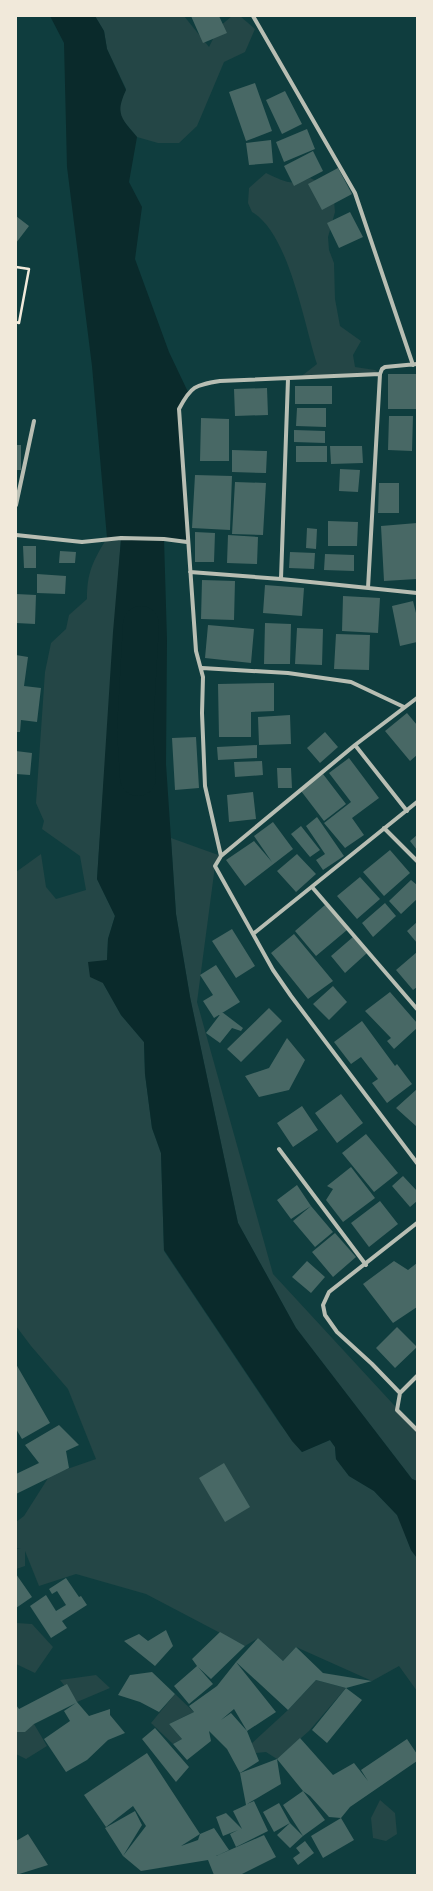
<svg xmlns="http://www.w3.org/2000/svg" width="433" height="1891" font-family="'Crimson Pro',serif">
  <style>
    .green { fill: #244646 }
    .water { fill: #0a2a2b }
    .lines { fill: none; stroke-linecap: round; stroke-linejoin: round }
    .river { stroke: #0a2a2b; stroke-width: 36 }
    .building { fill: #486865 }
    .path { stroke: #f1e9da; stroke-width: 2.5 }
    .minor { stroke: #b8beb3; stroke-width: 4 }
  </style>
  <rect width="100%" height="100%" fill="#0f3d3e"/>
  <path class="green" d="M95,16H184L209,47L219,27L232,16H240L255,29L245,52L224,62L197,126L179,143H158L137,137L121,118L119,104L126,89L107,49L104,31Z
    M266,173C284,181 291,187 310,178L333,189L335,212L328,237L329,250L334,263L335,299L340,326L361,341L353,355L355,367L375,370L380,373L299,378L317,364C304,324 289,233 252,212L248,203L249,188Z
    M107,538H121L97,879L115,916L108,939L107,960L103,983L121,1015L144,1042L145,1074L152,1128L161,1153L164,1251L280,1424L302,1452L330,1440L335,1447L336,1459L349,1476L374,1491L399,1517L411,1550L417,1558V1691L399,1666L372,1681L296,1647L283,1661L258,1638L245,1646L146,1594L76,1574L39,1586L25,1551V1566L16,1569V1549H21L16,1548V1522L24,1516L50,1475L96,1459L68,1389L31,1346L16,1326V872L41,854L46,887L56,899L86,890L80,856L42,829L44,821L36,803L45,672L51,643L66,629L69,615L87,599C87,572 93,561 107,538Z
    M171,838L221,856L215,866L197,1002L273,1274L417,1430V1481L412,1479L296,1328L238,1223L190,997L176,914Z
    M16,1623L32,1624L53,1647L35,1673L16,1664Z
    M96,1675L110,1688L77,1702L60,1680Z
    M316,1680L346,1688L309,1731L277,1759L266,1752L256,1753L250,1745L288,1710Z
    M175,1694L194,1712L169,1724L182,1739L173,1744L151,1723Z
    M34,1724L47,1746L26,1759L16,1754V1729Z
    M380,1800L395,1813L397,1834L386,1841L373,1838L371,1818Z"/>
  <path class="water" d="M50,16H95L104,31L107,49L126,90C115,114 121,118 137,137L129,182L142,207L135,259L169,352L188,392L179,409L187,542L164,539L167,640L166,764L176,914L190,997L238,1223L296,1328L412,1479L417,1481V1558L411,1550L397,1515L374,1491L349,1476L336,1459L335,1447L330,1440L302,1452L292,1441L164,1250L161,1153L152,1128L145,1074L144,1042L121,1015L103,983L90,977L88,962L107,960L108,939L115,916L97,879L113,632L121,539L107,538L92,366L67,167L64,43Z"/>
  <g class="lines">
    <path class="river" d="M138,778L135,730L141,624"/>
  </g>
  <path class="building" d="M191,16H219L227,33L203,43Z
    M255,83L272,131L246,141L229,92Z
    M285,91L302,124L282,134L266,100Z
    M307,129L315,149L284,162L276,142Z
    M271,140L273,163L249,165L246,143Z
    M313,151L323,171L294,186L284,166Z
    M338,168L352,194L322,210L308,184Z
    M350,212L363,237L339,248L327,223Z
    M16,216L29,226L16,243Z
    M388,374H417V409H388Z
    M295,386H332V404H295Z
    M267,388L268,415L235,416L234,389Z
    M297,408H326V427L296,426Z
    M389,416H413L412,451L388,450Z
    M201,418L229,419V461H200Z
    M294,430L325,431V443L294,442Z
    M16,445H21V470H16Z
    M296,446H327V462H296Z
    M330,446H362L363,463L331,464Z
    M232,450L267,451L266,473L232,472Z
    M340,469L360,470L358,492L339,491Z
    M195,475L232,476L230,530L192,528Z
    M235,482L266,483L263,535L232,534Z
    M379,483H399V513H378Z
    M328,521L358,522L357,546H328Z
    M417,523V579L384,581L381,526Z
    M307,528L317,529L316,549L306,548Z
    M195,532L215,533L214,562H195Z
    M228,535L258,537L257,564L227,563Z
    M23,546H36V568H24Z
    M60,551L76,552L75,563H59Z
    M290,552L315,553L314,569L289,568Z
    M325,554L354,555V571L324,570Z
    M37,574L66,576L65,594L37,593Z
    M202,580L235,581L234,620L201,619Z
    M265,585L304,588L302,616L263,613Z
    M16,594L36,595L35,624L16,623Z
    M343,596L380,598L378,633L342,631Z
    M413,601L417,617V642L400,646L392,606Z
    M265,623L291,624L290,664H264Z
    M208,625L254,629L251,663L205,658Z
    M297,628L323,629L322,665L295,664Z
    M336,634L370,635L369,670L334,669Z
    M16,655L28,657L24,686L41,688L37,722L21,720L20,732H16Z
    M274,683V711L251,712V737H219L218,684Z
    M407,713L417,725V755L410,761L385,731Z
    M290,715L291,744L259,745L258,717Z
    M325,732L338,747L320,763L307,748Z
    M196,737L199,788L175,790L172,738Z
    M257,745V758L218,760L217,747Z
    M16,751L32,753L30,775L16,774Z
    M349,758L379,798L352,818L364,835L345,848L324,823L351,802L329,773Z
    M262,761L263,775L235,777L234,762Z
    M277,768H291L292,788H278Z
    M323,774L346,804L324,821L301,791Z
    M253,792L256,819L229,822L227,795Z
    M317,817L344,856L323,870L316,860L325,854L306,826Z
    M273,822L293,849L245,886L226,860L254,841L272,862L254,836Z
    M301,826L320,850L310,857L291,834Z
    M417,835V850L410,841Z
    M390,850L410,873L384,896L363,872Z
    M297,854L316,874L296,892L277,871Z
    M360,877L380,899L357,919L337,896Z
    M411,880L417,885V899L401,914L389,901Z
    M385,903L396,916L373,937L362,923Z
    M325,905L347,930L316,956L295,931Z
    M417,922V943L407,931Z
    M232,929L255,966L236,978L212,941Z
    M294,934L333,981L308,999L271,953Z
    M353,937L367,953L345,973L331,956Z
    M417,952V987L413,990L396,970Z
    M216,965L240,1002L214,1018L203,1001L213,995L200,975Z
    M333,986L347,1002L329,1020L313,1004Z
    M390,992L417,1023V1028L394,1049L387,1041L391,1038L365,1011Z
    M269,1008L282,1021L241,1062L227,1049Z
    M222,1012L243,1028L241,1031L232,1028L220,1043L206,1033Z
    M362,1021L395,1066L397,1064L412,1084L387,1103L372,1083L378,1079L361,1057L351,1064L334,1042Z
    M287,1038L305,1060L289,1090L259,1097L245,1076L269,1068Z
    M417,1089V1125L416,1126L396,1108Z
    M341,1094L363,1123L337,1143L315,1113Z
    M302,1106L318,1130L293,1147L277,1123Z
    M366,1134L398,1173L374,1192L342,1153Z
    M351,1167L375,1198L343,1222L326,1200L333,1189L327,1186Z
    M403,1176L417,1191V1201L410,1207L392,1186Z
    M297,1185L311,1206L333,1232L315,1247L293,1221L311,1206L291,1219L277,1200Z
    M380,1201L398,1224L369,1247L351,1223Z
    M335,1233L356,1257L333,1277L312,1252Z
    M307,1261L325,1277L311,1293L292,1277Z
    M394,1261L408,1270L417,1263V1307L393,1323L363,1284Z
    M397,1327L417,1347L395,1368L376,1348Z
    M16,1364L50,1423L22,1439L16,1429Z
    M59,1425L79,1445L66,1451L69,1468L16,1494V1474L39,1463L25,1445Z
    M224,1463L250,1507L225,1522L199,1478Z
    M16,1574L32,1597L16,1608Z
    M66,1578L79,1597L81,1596L87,1605L62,1621L67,1628L51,1638L30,1606L46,1595L56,1611L66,1605L57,1591L52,1594L49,1589Z
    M166,1630L173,1646L155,1666L124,1641L139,1634L148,1641Z
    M220,1632L245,1646L211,1679L198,1667L213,1684L189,1704L174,1686L197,1666L192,1659Z
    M258,1638L283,1661L296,1647L323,1673L372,1681L346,1688L316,1680L288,1710L236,1662Z
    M236,1662L276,1712L247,1731L234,1709L221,1720L231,1713L247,1731L259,1761L240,1773L227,1749L209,1731L211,1741L187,1760L173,1744L182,1739L169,1724L194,1712L189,1706L217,1686Z
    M152,1672L175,1694L159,1712L140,1702L118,1695L130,1675Z
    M67,1684L77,1702L89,1716L110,1709V1715L125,1733L108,1740L87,1760L66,1772L44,1739L70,1721L64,1711L76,1703L34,1724L25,1732H16V1705L19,1709Z
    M346,1688L362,1700L327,1743L312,1730Z
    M155,1728L189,1767L176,1782L142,1739Z
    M300,1738L333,1775L354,1763L368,1781L361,1770L407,1739L417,1754V1761L350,1807L341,1818L329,1817L310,1796L303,1791L277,1759Z
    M147,1753L200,1834L181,1846L198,1840L200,1834L214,1828L229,1850L216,1856L264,1835L276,1857L240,1875H214L208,1860L141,1871L123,1856L105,1828L135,1811L142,1825L123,1856L146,1826L133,1806L106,1827L84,1795Z
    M277,1759L281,1784L247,1804L254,1801L268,1831L236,1847L230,1834L238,1830L223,1836L216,1817L226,1813L242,1829L233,1811L246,1805L240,1773Z
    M303,1791L325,1820L303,1836L290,1848L277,1835L290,1823L303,1836L283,1805Z
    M279,1803L290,1823L274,1832L263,1812Z
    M341,1818L354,1840L323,1858L311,1836Z
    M28,1834L48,1865L16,1875V1841Z
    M305,1841L314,1853L298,1865L293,1858L300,1853L296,1848Z"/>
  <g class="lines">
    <path class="path" d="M16,267L29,269L19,323L16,322"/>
    <path class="minor" d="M253,16L355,193L413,365
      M16,505L34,421
      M16,535L82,542L121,538L164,539L187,542
      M190,572L281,579L417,593
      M281,579L288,379
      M368,588L380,374L382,369L385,367L417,364
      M202,668L288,673L351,682L404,707
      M417,698L355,745L221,856L215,866L273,970L291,996L417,1163
      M355,745L407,811
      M384,828L417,861
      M221,856L205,786L202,713L203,677L196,651L179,409C191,386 195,385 220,381L380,374
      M312,887L417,1009
      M253,934L417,802
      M279,1149L366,1265
      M417,1223L329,1292L323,1305L325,1315L337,1332L372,1364L400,1393L397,1410L417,1430
      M400,1393L417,1376"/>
  </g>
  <rect width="433" height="1891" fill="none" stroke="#f1e9da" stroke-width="34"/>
</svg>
